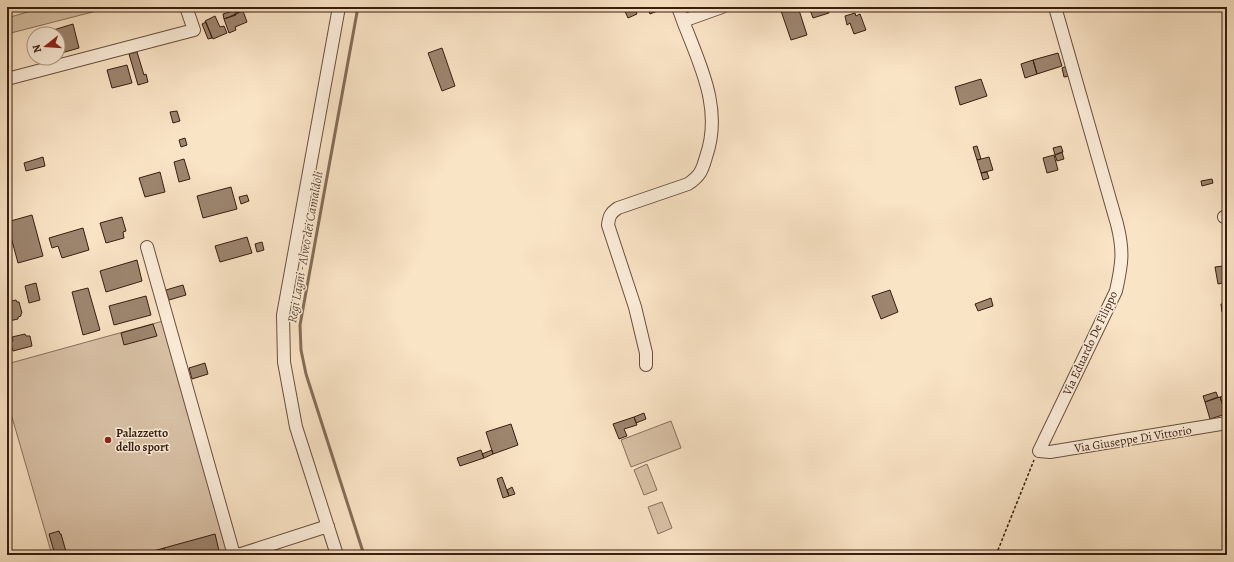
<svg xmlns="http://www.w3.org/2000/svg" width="1234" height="562" font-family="Alegreya,serif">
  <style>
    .green { fill: #d9c2a7; stroke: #88705c }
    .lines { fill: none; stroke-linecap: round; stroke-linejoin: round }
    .stream { stroke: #856d58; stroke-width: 3 }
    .building { fill: #9d856f; stroke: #381e10 }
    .minor-casing { stroke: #68503e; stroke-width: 14 }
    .path { stroke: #381e10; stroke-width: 1.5; stroke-dasharray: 3 2; stroke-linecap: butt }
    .minor { stroke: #fcedda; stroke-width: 12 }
    .poi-dot { fill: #8f2418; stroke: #fcedda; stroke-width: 1.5 }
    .labels { text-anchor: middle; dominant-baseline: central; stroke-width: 3; stroke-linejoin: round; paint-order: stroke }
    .street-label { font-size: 12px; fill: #381e10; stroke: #fcedda }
    .poi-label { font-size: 12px; font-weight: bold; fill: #381e10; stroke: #fcedda; text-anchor: start }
    .water-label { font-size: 13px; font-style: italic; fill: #654c3a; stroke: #fcedda }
  </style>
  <rect width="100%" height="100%" fill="#fae4c6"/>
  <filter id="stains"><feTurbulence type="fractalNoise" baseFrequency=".005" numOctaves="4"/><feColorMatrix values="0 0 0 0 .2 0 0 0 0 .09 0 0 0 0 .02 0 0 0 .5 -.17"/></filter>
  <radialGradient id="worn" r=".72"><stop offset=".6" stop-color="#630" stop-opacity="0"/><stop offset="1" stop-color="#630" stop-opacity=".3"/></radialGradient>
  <path class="green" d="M45,7H112L7,34V18Z
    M163,321L230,555H52L7,400V364Z
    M671,421L681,448L631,467L621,440Z
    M647,464L657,490L644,495L634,470Z
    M662,502L672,528L658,534L648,507Z"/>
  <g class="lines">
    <path class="stream" d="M358,7L300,325L301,350L306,374L364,555"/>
  </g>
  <path class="building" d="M623,7H634L637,14L628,18Z
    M647,7H667L650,14Z
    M782,7H798L807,35L791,40L780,8Z
    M809,7H827L829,13L813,18Z
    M239,9L240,12L235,13L236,15L224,19L223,14Z
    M243,11L247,22L235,27L236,30L229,33L224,19Z
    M855,13L856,16L860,14L866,30L854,34L850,23L847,25L845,16Z
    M215,16L220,27L224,26L227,33L213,39L205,21Z
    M206,22L212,38L208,39L202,24Z
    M73,24L79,48L58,54V34H51L50,31Z
    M442,48L455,86L442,91L428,53Z
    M137,52L144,75L146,74L148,82L138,85L129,54Z
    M1058,53L1062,66L1037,74L1033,60Z
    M1033,60L1037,74L1025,78L1021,64Z
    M127,65L132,83L112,88L107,70Z
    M1067,66L1070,76L1064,77L1062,68Z
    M981,79L987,96L960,105L955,87Z
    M177,111L180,121L173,123L170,112Z
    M185,138L187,145L181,147L179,140Z
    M977,146L981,159L977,160L973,147Z
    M1061,146L1063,152L1055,155L1053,148Z
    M1062,152L1064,159L1057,161L1055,155Z
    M1054,155L1058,170L1047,173L1043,158Z
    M43,157L45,166L26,171L24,163Z
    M989,157L993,170L981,173L977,160Z
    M184,159L190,179L179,182L174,162Z
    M160,172L165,192L145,197L139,178Z
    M987,172L989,178L983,180L981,173Z
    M1212,179L1213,183L1202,186L1201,181Z
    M231,187L237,209L203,218L197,196Z
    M247,195L249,201L241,204L239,197Z
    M32,215L43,256L18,263L7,222Z
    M122,217L126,231L123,232L124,238L106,243L100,223Z
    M83,228L89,250L62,258L58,246L52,248L49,238Z
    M247,237L252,253L220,262L215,246Z
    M262,242L264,250L257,252L255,244Z
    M137,260L142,281L106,292L100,271Z
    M1224,266L1227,282L1218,284L1215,267Z
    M36,283L40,300L29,303L25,286Z
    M183,285L186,295L169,300L166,290Z
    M88,288L100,330L83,335L72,292Z
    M890,290L898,312L881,319L872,296Z
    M146,296L151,315L114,325L109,306Z
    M991,298L993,306L978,311L975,304Z
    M16,300L17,302H19L22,313L21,314V316L18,317V319L9,321L8,319L7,320V302Z
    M1227,303V311L1222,312L1221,304Z
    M153,324L157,336L124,345L121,333Z
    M25,334L26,336H30L32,346L13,351L10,341H13L12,337Z
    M205,363L208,374L192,379L189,368Z
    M1216,392L1218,397L1205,402L1203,396Z
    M1227,395V415H1226L1220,397Z
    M1220,397L1226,414L1210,419L1205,402Z
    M644,413L646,419L636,423L634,417Z
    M634,417L637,425L624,429L627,436L619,439L613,424Z
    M511,424L518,445L493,454L486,432Z
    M481,450L484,458L460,466L457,458Z
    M492,450L493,454L484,458L482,454Z
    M502,477L509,496L503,498L497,479Z
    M512,487L515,494L509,496L507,490Z
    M59,531L60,534H61L67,555H55L49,534Z
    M215,534L220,555H166L164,548Z
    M164,548L166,555H151L150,552Z"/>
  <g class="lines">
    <g class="minor-casing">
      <path id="minor" d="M678,7L683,21L722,7
        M1055,7L1117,224C1124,251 1122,264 1116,291L1039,451L1050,452L1227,423
        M7,79L194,30L186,7
        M1224,217L1227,216
        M147,247L234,555
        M646,365V353L635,307L608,225C609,217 610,213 618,208L688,184C700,176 702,171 706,157C723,109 700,65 683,21
        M238,555L328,526
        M337,555L296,427L284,362L283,315L339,7"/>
    </g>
    <path class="path" d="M996,555L1034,460"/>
    <use href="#minor" class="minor"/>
  </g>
  <circle class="poi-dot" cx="108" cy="440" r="4"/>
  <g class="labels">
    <g class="street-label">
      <text transform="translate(1090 343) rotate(-65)">Via Eduardo De Filippo</text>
      <text transform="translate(1133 439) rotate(-9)">Via Giuseppe Di Vittorio</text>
    </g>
    <g class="poi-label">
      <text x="116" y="433">Palazzetto<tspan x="116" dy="14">dello sport</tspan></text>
    </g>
    <g class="water-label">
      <text transform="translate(305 247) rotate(-80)">Regi Lagni - Alveo dei Camaldoli</text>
    </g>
  </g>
  <rect width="1234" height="562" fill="none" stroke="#fae4c6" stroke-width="24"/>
  <rect x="8" y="8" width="1218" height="546" fill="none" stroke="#381e10" stroke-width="2"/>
  <rect x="12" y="12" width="1210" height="538" fill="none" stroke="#381e10"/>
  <g transform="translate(46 46) rotate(253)"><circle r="19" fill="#fcedda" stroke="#ae9a89"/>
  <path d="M0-3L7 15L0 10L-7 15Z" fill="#8f2418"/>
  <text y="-6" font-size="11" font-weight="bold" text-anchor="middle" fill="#381e10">N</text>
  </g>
  <rect width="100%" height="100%" filter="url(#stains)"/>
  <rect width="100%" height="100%" fill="url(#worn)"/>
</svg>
